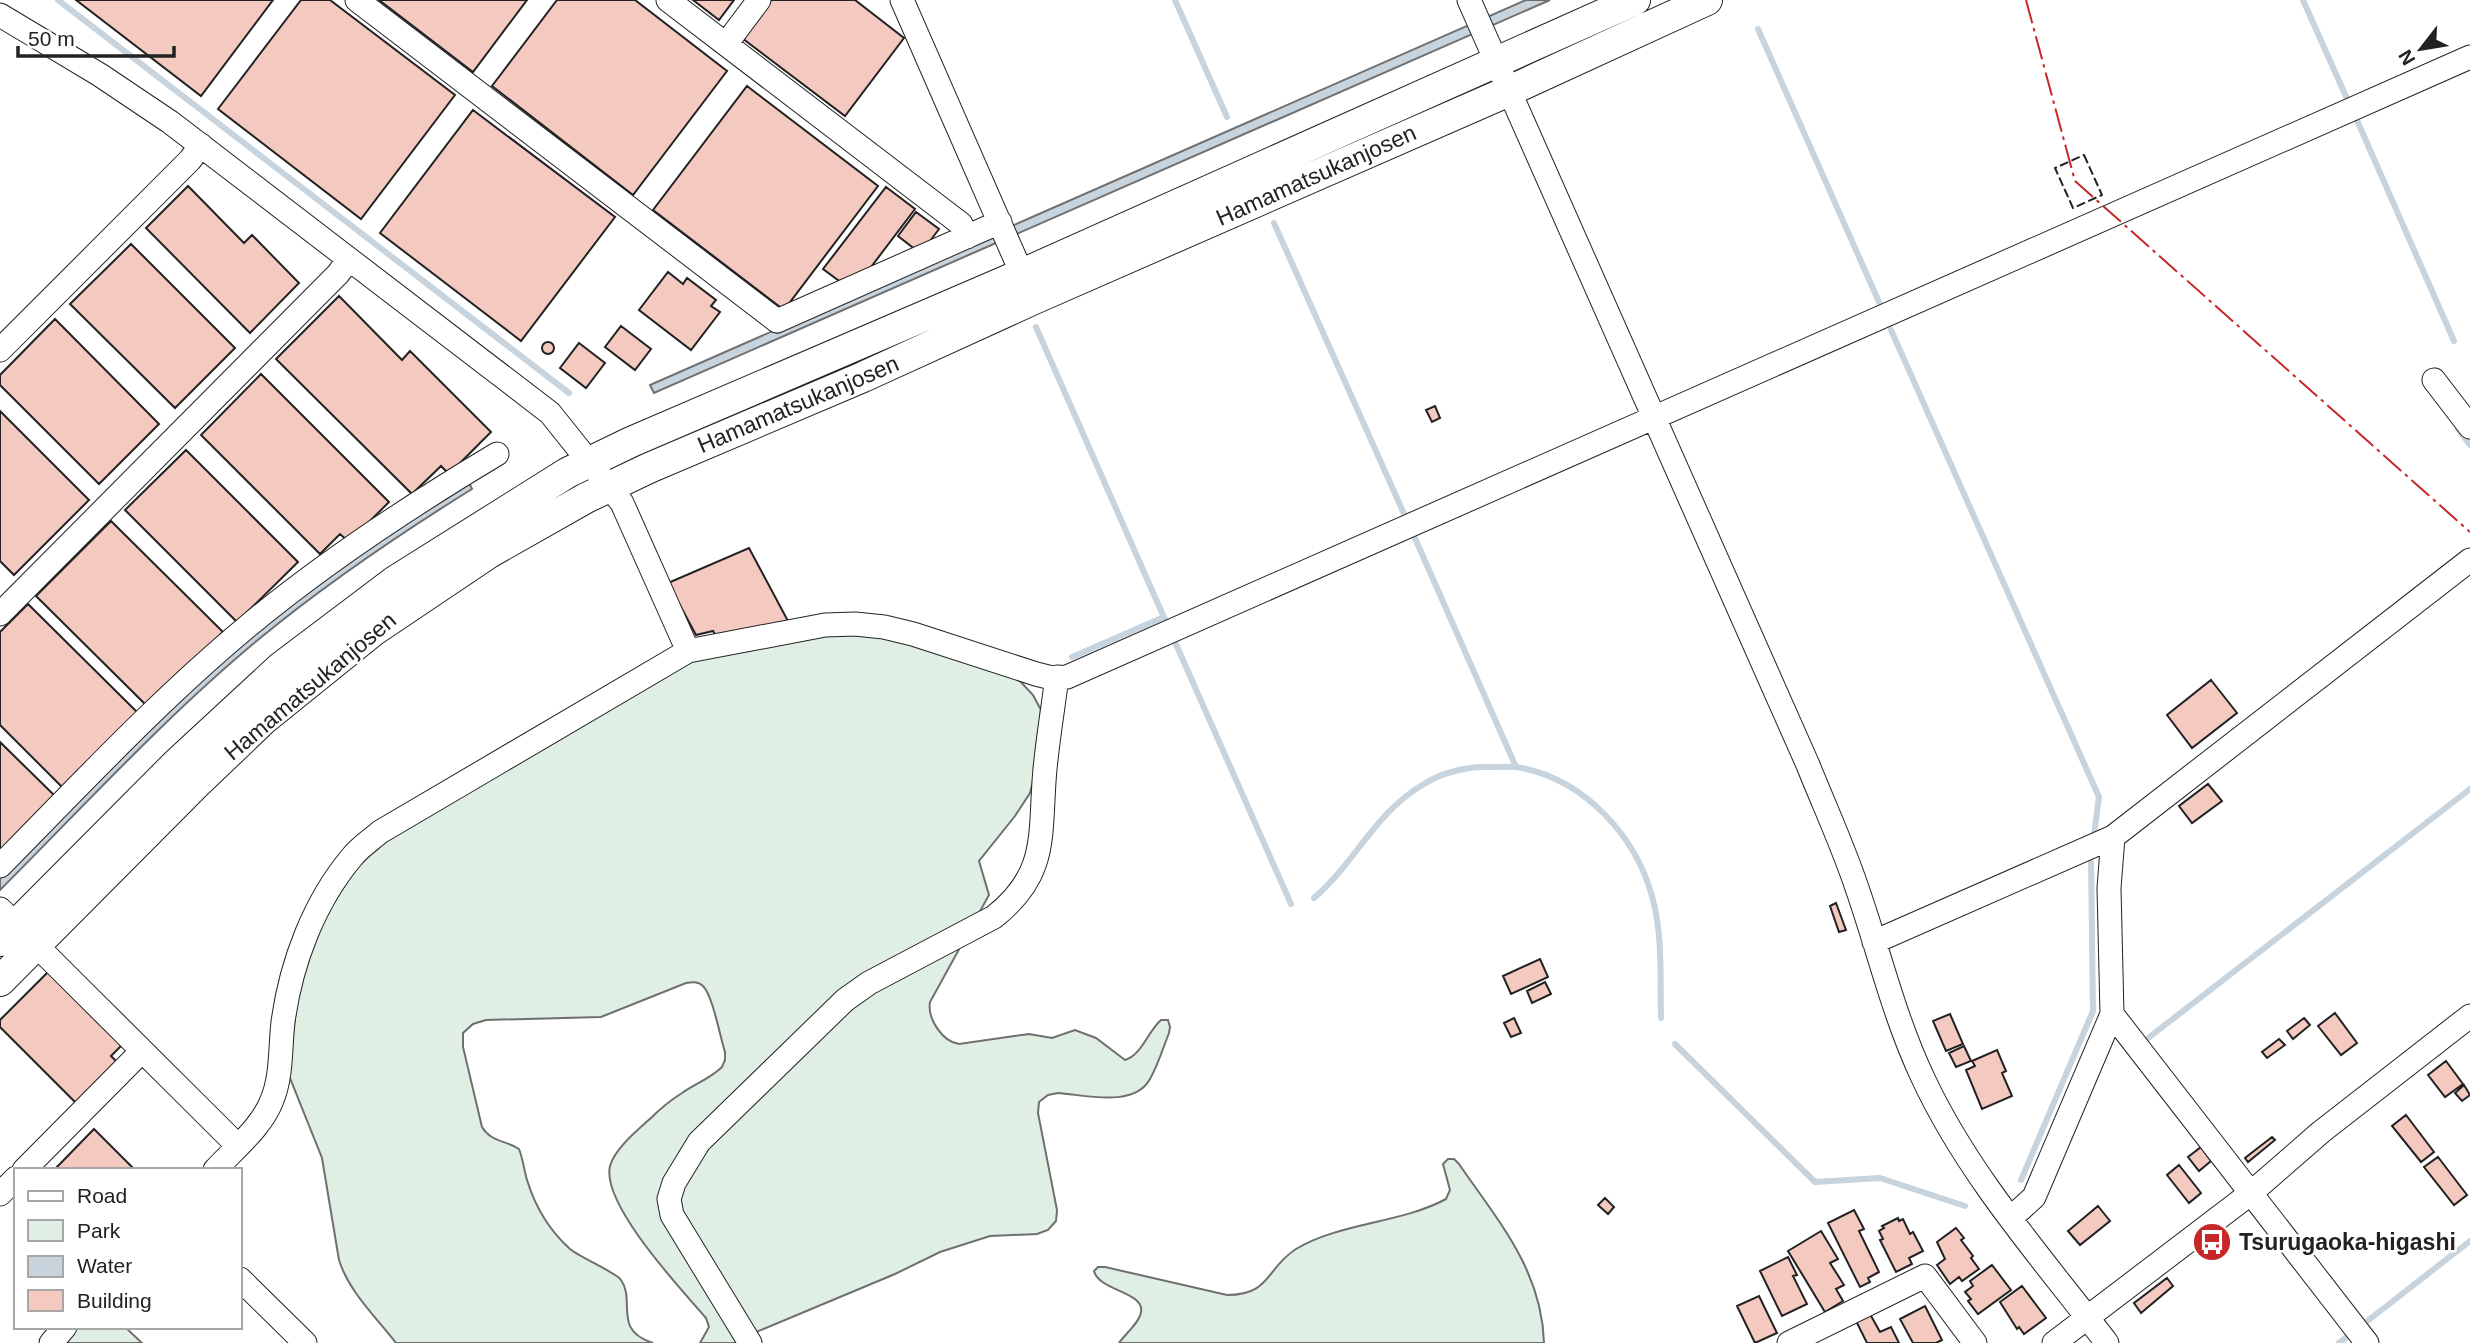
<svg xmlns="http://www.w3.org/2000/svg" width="2470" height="1343" font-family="Arial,sans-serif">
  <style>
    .green { fill: #e0efe3; stroke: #6f6f6f; stroke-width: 2 }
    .water { fill: #c7d3dd; stroke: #6f6f6f; stroke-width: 2 }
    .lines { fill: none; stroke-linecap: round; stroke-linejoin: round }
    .stream { stroke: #c7d3dd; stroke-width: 6 }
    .building { fill: #f3c9c0; stroke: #222; stroke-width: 2 }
    .minor-casing { stroke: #222; stroke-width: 25 }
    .major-casing { stroke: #222; stroke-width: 32 }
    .minor { stroke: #fff; stroke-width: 23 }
    .major { stroke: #fff; stroke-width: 30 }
    .fence { stroke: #222; stroke-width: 2; stroke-dasharray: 9 3.5; stroke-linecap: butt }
    .power { stroke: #c62828; stroke-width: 2; stroke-dasharray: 24 5 3.5 5; stroke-linecap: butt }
    .labels { text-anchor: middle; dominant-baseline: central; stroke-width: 5; stroke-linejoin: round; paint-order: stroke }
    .street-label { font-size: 23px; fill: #222; stroke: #fff }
    .poi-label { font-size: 23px; font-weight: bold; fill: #222; stroke: #fff; text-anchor: start }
  </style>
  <rect width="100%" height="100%" fill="#fff"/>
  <path class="green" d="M826,633L882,636L995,669L1020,681L1033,695L1041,710L1037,766L1030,793L1015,816L979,861L989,895L930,1002C927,1019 943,1042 959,1044L1029,1034L1052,1038L1075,1030L1096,1038L1125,1060C1142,1055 1148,1031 1161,1020H1168L1170,1027L1169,1033C1163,1048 1158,1065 1150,1079C1134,1108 1086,1095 1058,1093L1048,1095L1039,1102L1038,1113L1057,1210L1056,1221L1048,1230L1037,1234L990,1236L940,1252L895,1274L749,1335L744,1343H700L709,1327L706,1318C681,1289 601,1204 610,1166C615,1148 639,1129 652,1117C661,1108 671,1100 682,1093C695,1084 711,1078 722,1067L725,1060V1052C720,1037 713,996 703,986C698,981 692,982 686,983L601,1017L486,1020L473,1024L463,1033V1047L482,1127C491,1142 505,1140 519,1149C523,1159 524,1170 527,1180C535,1206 550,1231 570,1249C581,1258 617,1273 621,1280C636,1301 612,1330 653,1343H396C376,1317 349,1292 339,1260L322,1158L288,1073L299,986L323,920L360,861L386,838L693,661Z
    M1448,1159H1454L1459,1164C1498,1221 1542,1270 1544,1343H1119C1125,1334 1140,1322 1141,1312C1145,1292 1099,1291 1094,1271L1098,1267H1105L1227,1295C1271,1295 1266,1268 1296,1249C1339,1223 1402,1223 1446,1199L1450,1190L1443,1164Z
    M78,1327H125L142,1343H63Z"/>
  <path class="water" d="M1526,0H1550L654,393L650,385Z
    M468,481L472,489C398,535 327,583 259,639C167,715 85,805 0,890V877L144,731L290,602Z"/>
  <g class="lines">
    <path class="stream" d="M58,0L569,393
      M1175,0L1227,117
      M2303,0L2348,101
      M1758,29L1879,302
      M2356,118L2454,341
      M1274,223L1405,516
      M1036,327L1166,622
      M1891,330L2099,797L2094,835
      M2458,429L2470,445
      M1414,536L1516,767
      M1175,642L1291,904
      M1072,657L1164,617
      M1314,898C1356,862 1374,813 1424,784C1444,771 1471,766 1495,767C1504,767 1513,766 1522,768C1585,781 1635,835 1652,896C1663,935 1660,978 1661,1018
      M2143,1042L2470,789
      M1675,1044L1815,1182L1880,1178L1965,1206
      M2021,1180L2093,1011L2091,862
      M2361,1326L2470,1241
      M2339,1343L2352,1333"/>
  </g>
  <path class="building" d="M76,0H273L201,96Z
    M301,0H330L455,95L361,219L218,109Z
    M379,0H527L473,72Z
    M557,0H635L727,71L633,195L492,86Z
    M693,0H734L719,20Z
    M771,0H855L904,38L845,116L742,38Z
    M747,86L878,186L784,310L653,210Z
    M473,110L615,217L521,341L380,233Z
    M188,186L244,243L252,235L299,283L250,333L146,228Z
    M886,187L915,209L868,271L842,283L823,269Z
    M916,212L939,229L927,245L916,250L898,236Z
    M131,244L235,348L175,408L70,304Z
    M668,272L683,284L687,278L716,300L711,306L720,312L691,350L639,310Z
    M339,296L402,360L410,351L491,432L449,474L441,466L412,494L276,359Z
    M55,319L159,424L99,484L0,385V375Z
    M621,326L651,349L635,370L605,347Z
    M542 348a6 6 0 1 1 12 0a6 6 0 1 1-12 0Z
    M579,343L605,363L586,388L560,368Z
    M261,374L389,502L349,542L340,534L320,554L201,435Z
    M1435,406L1440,418L1432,422L1426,410Z
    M0,411L89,500L14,575L0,561Z
    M186,450L298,562L237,622L125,510Z
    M111,521L223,632L148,707L36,596Z
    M749,548L788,621L716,636L713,631L696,635L668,583Z
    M28,604L140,715L65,790L0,725V632Z
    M2211,680L2237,713L2192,748L2167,715Z
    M0,742L57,798L0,855Z
    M2208,784L2222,801L2192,823L2179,806Z
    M1836,903L1846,930L1839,932L1830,906Z
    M1540,959L1548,977L1511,994L1503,976Z
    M49,971L122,1045L111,1056L117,1062L76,1103L0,1027V1020Z
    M1545,982L1551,994L1532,1003L1527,991Z
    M2335,1013L2357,1043L2341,1055L2318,1026Z
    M1950,1014L1963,1044L1946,1051L1933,1021Z
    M1514,1018L1521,1033L1511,1037L1504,1023Z
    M2304,1018L2310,1025L2293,1039L2287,1031Z
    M2279,1039L2285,1045L2267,1058L2262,1052Z
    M1964,1046L1971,1061L1956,1067L1949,1053Z
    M1997,1050L2006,1071L2002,1073L2012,1096L1982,1109L1966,1070L1975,1066L1972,1061Z
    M2446,1061L2463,1084L2445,1097L2428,1075Z
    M2464,1085L2470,1095L2462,1101L2455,1093Z
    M2406,1115L2434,1152L2421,1162L2392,1126Z
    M94,1129L135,1170H54Z
    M2272,1137L2275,1140L2248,1162L2245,1158Z
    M2201,1147L2211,1161L2199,1171L2188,1157Z
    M2438,1157L2467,1195L2454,1205L2424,1167Z
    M2179,1165L2201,1193L2189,1203L2167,1175Z
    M1605,1198L1614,1207L1608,1214L1598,1205Z
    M2098,1206L2110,1221L2080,1245L2068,1231Z
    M1854,1210L1864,1229L1859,1231L1879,1272L1868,1278L1870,1282L1860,1287L1828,1223Z
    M1898,1218L1899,1221L1903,1219L1910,1234L1913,1232L1923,1251L1909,1258L1912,1264L1896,1272L1880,1240L1883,1239L1879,1231L1884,1228L1882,1226Z
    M1956,1228L1964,1238L1961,1240L1973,1256L1971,1258L1979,1269L1962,1281L1959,1277L1950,1284L1937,1265L1945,1259L1937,1242Z
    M1821,1231L1838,1259L1830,1263L1844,1285L1836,1289L1843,1301L1825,1312L1788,1251Z
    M1788,1257L1797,1275L1793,1276L1807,1304L1782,1316L1760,1271Z
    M1992,1265L2011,1290L1978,1314L1968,1301L1971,1299L1965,1292L1973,1286L1970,1281Z
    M2167,1278L2173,1286L2141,1313L2134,1303Z
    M2022,1286L2046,1318L2024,1334L2019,1327L2017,1329L2000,1302Z
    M1759,1296L1777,1333L1755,1343L1737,1306Z
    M1925,1306L1942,1340L1936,1343H1913L1900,1319Z
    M1870,1314L1880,1332L1891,1327L1899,1343H1867L1856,1321Z"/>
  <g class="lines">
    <g class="minor-casing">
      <path id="minor" d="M357,0L777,321L1000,222
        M668,0L961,224L967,237
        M902,0L1022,274
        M1469,0L1808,765C1824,805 1843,846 1857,888C1879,951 1894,1017 1923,1078C1968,1175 2042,1258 2107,1343
        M0,15L100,75L170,122L550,413L622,503L688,651
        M726,44L759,0
        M0,350L190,160L201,145
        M2434,380L2470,427
        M0,614L338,274L349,259
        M0,866C81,784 160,699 248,626C326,561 410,506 497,454
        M0,909L16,925
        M1874,942L2113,837L2470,560
        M36,945L238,1146
        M2112,1014L2367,1343
        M24,1170L142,1051
        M215,1170C234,1149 262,1127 272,1100C282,1076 280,1048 283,1022C291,963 314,902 352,857C360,847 371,840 380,832L688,651L825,625L855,624L884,627L913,634L1036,674L1052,678L1067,677L2470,57
        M0,1194L16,1178
        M2011,1218L2034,1197L2112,1014L2109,888L2113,837
        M240,1279L305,1343
        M51,1343L65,1327
        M750,1343L672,1215L669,1199L674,1183L699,1142L845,1000L869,983L994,917C1050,873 1039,833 1045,769C1048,738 1053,708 1057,677
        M1789,1343L1925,1276L1975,1343
        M2054,1343L2251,1193L2321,1132L2470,1016"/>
    </g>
    <g class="major-casing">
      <path id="major" d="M0,941L176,764L281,667L395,581L567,473L631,442L1022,274L1635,0
        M0,981L196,784L264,719L373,631L489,553L586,498L649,468L863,377L1034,299L1509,91L1707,0"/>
    </g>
    <use href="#minor" class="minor"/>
    <use href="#major" class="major"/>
    <path class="fence" d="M2084,155L2102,195L2073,208L2055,168Z"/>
    <path class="power" d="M2026,0L2075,181L2470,532"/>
  </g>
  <defs>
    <g id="bus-disc" transform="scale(2.0125)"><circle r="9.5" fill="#c62828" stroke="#fff"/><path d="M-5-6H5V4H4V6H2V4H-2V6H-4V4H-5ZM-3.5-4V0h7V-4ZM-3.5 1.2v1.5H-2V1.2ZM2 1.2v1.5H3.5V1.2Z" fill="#fff"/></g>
  </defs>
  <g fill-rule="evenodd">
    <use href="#bus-disc" x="2212" y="1242"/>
  </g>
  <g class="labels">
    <g class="street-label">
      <text transform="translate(1316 175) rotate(-24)">Hamamatsukanjosen</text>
      <text transform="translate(798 404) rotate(-23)">Hamamatsukanjosen</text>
      <text transform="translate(310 686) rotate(-40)">Hamamatsukanjosen</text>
    </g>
    <g class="poi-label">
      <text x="2239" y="1242">Tsurugaoka-higashi</text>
    </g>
  </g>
  <rect x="14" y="1168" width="228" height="161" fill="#ffffff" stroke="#a7a7a7" stroke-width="2"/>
  <rect x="28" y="1191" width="35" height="10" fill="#ffffff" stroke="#a7a7a7" stroke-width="2"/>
  <text x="77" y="1203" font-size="21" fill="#222222">Road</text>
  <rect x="28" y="1220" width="35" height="21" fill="#e0efe3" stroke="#a7a7a7" stroke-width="2"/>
  <text x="77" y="1238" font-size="21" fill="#222222">Park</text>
  <rect x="28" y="1256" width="35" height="21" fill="#c7d3dd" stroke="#a7a7a7" stroke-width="2"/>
  <text x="77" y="1273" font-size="21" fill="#222222">Water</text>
  <rect x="28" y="1290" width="35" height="21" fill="#f3c9c0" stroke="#a7a7a7" stroke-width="2"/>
  <text x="77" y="1308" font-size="21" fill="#222222">Building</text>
  <g transform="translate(2421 49) rotate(239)" stroke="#ffffff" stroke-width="5" paint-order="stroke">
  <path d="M0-5L12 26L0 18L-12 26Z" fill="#222222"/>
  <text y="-10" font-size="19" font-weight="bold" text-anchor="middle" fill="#222222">N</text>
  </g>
  <path d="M18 46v10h156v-10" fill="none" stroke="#222222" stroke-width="3.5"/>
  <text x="28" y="46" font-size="21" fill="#222222" stroke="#ffffff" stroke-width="5" paint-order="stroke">50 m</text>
</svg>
